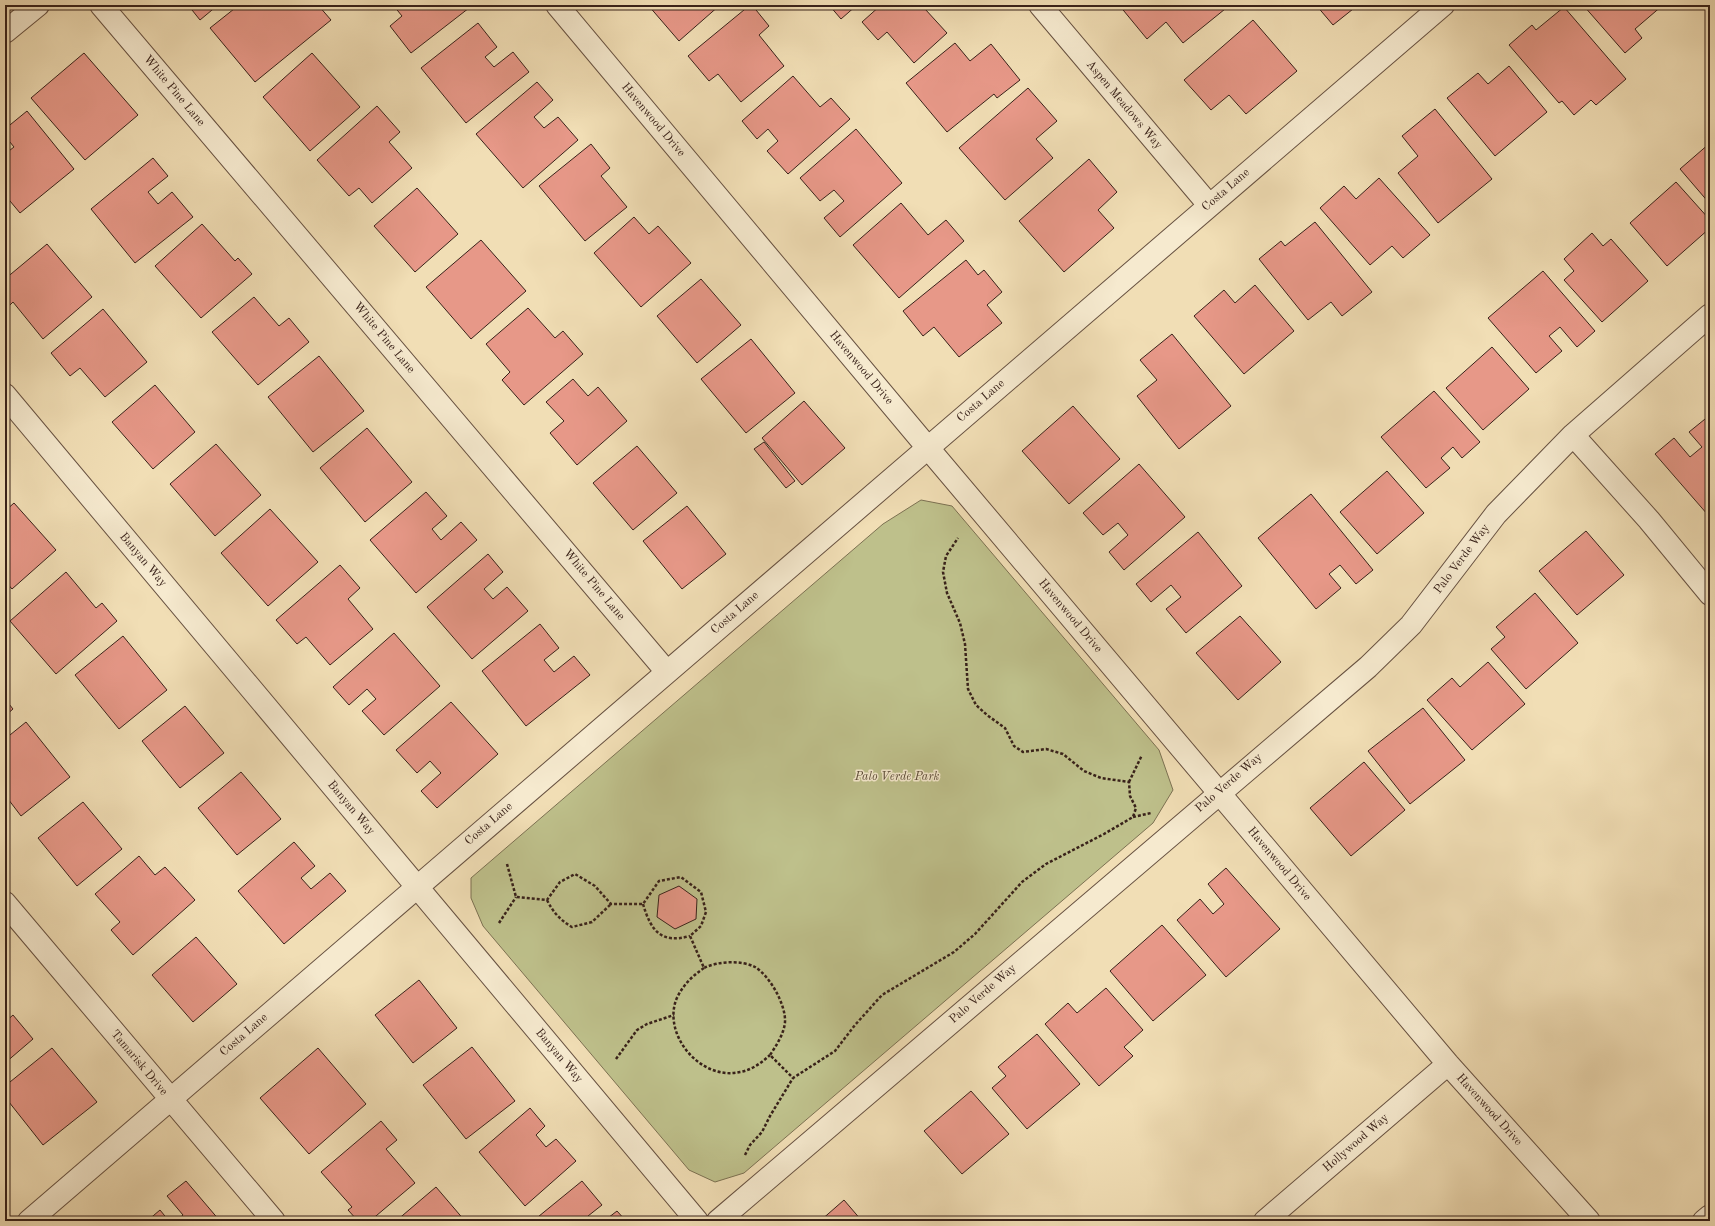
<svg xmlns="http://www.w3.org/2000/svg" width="1715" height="1226" font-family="'Old Standard TT',serif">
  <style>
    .green { fill: #bec08b; stroke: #7c7152 }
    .building { fill: #e79888; stroke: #39221a }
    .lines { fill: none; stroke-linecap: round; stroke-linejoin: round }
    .minor-casing { stroke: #675141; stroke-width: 24 }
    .path { stroke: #39221a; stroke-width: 2.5; stroke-dasharray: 3 2; stroke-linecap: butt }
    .minor { stroke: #f6eacf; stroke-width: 22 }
    .labels { text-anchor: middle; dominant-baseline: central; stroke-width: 3; stroke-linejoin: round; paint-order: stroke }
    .street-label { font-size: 12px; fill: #39221a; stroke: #f6eacf }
    .park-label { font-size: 12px; font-style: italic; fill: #5a4a36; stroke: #f6eacf }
  </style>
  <rect width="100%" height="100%" fill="#f1deb5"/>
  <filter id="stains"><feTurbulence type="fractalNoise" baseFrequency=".005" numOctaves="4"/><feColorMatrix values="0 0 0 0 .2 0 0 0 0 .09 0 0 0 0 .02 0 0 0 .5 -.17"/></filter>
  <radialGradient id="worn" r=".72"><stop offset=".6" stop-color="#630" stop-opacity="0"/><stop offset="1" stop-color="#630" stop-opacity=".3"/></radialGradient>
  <path class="green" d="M921,500L952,506L1159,750L1173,790L1153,823L744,1173L715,1182L689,1170L483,926L471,898V878L883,524Z"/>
  <path class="building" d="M188,5H218L200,20Z
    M239,5H289L292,9L297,5H318L331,20L255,82L210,28Z
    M393,5H466L469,8L411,53L390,26L402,16Z
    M648,5H720L679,41Z
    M750,5H752L769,26L759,35L784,66L741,102L718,74L709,81L688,56Z
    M829,5H857L841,19Z
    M881,5H930L925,9L947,33L914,63L887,32L878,40L862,22Z
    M1119,5H1230L1183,43L1166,22L1147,39Z
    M1316,5H1358L1333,25Z
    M1583,5H1663L1635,29L1642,38L1625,53Z
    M1564,7L1626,79L1596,105L1591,100L1574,115L1562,101L1559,103L1509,45L1532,25L1536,30Z
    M1253,20L1297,71L1246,114L1229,95L1211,110L1184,80Z
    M478,23L497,47L485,57L494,67L513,52L529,72L466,123L421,68Z
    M955,43L970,61L991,44L1020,80L997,98L994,94L947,132L906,83Z
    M84,53L138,115L85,160L31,98Z
    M312,53L360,107L310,151L263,97Z
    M1509,66L1547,112L1495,156L1447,98L1478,73L1488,84Z
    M793,76L820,107L831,98L850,119L788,174L767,151L778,141L768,129L757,139L742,121Z
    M537,82L553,100L534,117L544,128L558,117L578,140L523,188L476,134Z
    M1028,88L1057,121L1036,139L1053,158L1005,200L959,148Z
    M377,106L400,132L389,142L412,168L372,203L359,188L349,196L317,160Z
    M1435,109L1492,179L1438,223L1398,173L1418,156L1402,136Z
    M27,111L74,169L20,213L5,195V154L14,147L5,136V129Z
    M856,129L902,183L840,237L824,218L844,201L834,190L820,201L800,178Z
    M1710,143V204L1680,169Z
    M591,144L610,168L601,176L627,207L585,241L539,186Z
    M153,158L168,176L148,192L158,204L172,192L193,217L135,263L91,209Z
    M1089,159L1117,192L1098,210L1114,228L1064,272L1019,221Z
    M1379,178L1430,235L1403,258L1392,246L1370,265L1320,208L1344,186L1356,199Z
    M1676,182L1710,220V228L1667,266L1630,223Z
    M417,188L458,234L415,272L374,226Z
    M901,203L928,235L946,220L964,241L899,298L853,245Z
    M634,217L649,234L658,226L691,263L641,307L594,253Z
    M1315,222L1372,292L1342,316L1331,302L1308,320L1259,259L1281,241L1285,246Z
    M202,224L235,261L238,258L252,274L201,318L155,266Z
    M1592,233L1603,246L1611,239L1648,281L1602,322L1564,280L1574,271L1564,259Z
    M481,240L526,291L471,339L426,287Z
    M47,244L92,297L43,339L13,302L10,305L5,299V279Z
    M966,260L978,275L984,270L1002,292L987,305L1002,323L959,357L934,327L923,336L903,311Z
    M1543,271L1595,331L1577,347L1560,327L1549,336L1562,351L1536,373L1488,318Z
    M701,279L741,325L697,363L657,316Z
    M1255,285L1294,331L1244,374L1194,316L1224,290L1235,303Z
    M254,297L279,326L289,318L309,342L258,385L212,332Z
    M528,308L555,338L563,331L583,354L524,405L502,380L510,372L486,344Z
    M103,309L147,362L105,397L80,368L70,376L51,353Z
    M1172,334L1231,406L1179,449L1137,396L1157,380L1140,360Z
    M751,339L795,393L746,433L701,379Z
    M1492,347L1529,389L1483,430L1446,388Z
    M319,356L364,411L313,452L268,397Z
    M573,379L588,396L598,387L627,421L577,465L550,433L564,421L546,402Z
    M155,385L195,432L153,469L112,422Z
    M1434,391L1480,442L1462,458L1453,447L1441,458L1450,468L1426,488L1381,437Z
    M804,401L845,448L802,485L762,438Z
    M1073,406L1120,459L1069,504L1022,451Z
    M1710,415V514L1708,515L1655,454L1674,438L1690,457L1702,447L1689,432Z
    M367,428L412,482L365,522L320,468Z
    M764,442L795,481L786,488L754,449Z
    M216,444L261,495L215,536L170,484Z
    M637,446L677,493L633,530L593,483Z
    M1139,464L1185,517L1124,570L1109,552L1128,535L1118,523L1103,535L1083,513Z
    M1387,471L1424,513L1377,554L1340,512Z
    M426,492L447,516L432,529L441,540L461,522L477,540L416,593L370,540Z
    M1311,494L1373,570L1356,584L1340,565L1329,574L1341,588L1316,609L1258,538Z
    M14,503L56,550L12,589L5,581V511Z
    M687,506L726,554L682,589L643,541Z
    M270,509L318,562L268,606L221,553Z
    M1586,531L1624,575L1577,615L1539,571Z
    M1198,532L1242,586L1186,633L1166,609L1181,597L1171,585L1151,602L1136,584Z
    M488,554L503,572L484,589L493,599L507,587L528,611L472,659L427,607Z
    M340,565L360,588L348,599L373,629L330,665L306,637L297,644L276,620Z
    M66,572L96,608L102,603L117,621L56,674L10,621Z
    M1535,593L1578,643L1526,689L1491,649L1505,637L1496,627Z
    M1240,616L1281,662L1238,700L1196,653Z
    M540,624L559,648L544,660L554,672L574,656L590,675L526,726L482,671Z
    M394,633L440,686L384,735L362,711L376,699L367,689L349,705L333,687Z
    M123,636L167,690L119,729L75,675Z
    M1488,662L1525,704L1472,750L1427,700L1452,678L1460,687Z
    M5,699L13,709L5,716Z
    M451,702L498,754L437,808L421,791L441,773L430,761L417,773L396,750Z
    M185,706L224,753L180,788L142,741Z
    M1423,708L1465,760L1410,804L1368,751Z
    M26,722L70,777L21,816L5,795V739Z
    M1364,762L1405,810L1351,856L1310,808Z
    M241,772L281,819L237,855L198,808Z
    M83,802L122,849L77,886L38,838Z
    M294,842L315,866L301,878L311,889L330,873L346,891L284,944L238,891Z
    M139,856L155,875L165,867L195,900L133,955L111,930L120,922L95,894Z
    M1226,868L1280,929L1226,977L1177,920L1200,899L1213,914L1224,904L1208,884Z
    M679,886L697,899L696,919L675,929L657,917L659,895Z
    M1162,925L1206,975L1153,1021L1110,971Z
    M196,937L237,984L193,1022L152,975Z
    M419,980L457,1028L413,1063L375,1015Z
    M1106,988L1143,1030L1124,1047L1133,1056L1099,1086L1045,1024L1068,1003L1077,1013Z
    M13,1015L33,1039L5,1063V1022Z
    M1037,1034L1080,1084L1027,1129L992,1088L1006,1076L998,1067Z
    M472,1047L515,1101L466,1139L423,1085Z
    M52,1048L97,1102L43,1145L5,1097V1086Z
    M318,1048L366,1104L309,1154L260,1098Z
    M971,1091L1009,1134L962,1174L924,1131Z
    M530,1108L545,1126L536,1135L546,1147L556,1139L576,1161L525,1206L479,1152Z
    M381,1121L397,1140L386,1149L415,1183L370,1221H358L348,1210L352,1207L321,1172Z
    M186,1181L220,1221H176L183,1215L167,1196Z
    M582,1181L602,1205L588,1216L592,1221H533Z
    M436,1187L465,1221H396Z
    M844,1200L862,1221H820Z
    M160,1210L169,1221H147Z
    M617,1211L626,1221H604Z"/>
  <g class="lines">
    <g class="minor-casing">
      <path id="minor" d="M101,5L667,672
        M557,5L928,448L1448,1064L1589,1221
        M1040,5L1209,205
        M5,32L38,5
        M5,395L697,1221
        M1573,435L1649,520L1710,594
        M5,903L274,1221
        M29,1221L1443,5
        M718,1221L1368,667L1411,625L1496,514L1573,435L1710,315
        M1265,1221L1448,1064
        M1704,1221L1710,1216"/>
    </g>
    <path class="path" d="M1129,782L1142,755
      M1133,817L1151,813
      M507,864L516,897L547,900L560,882L575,874L595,886L611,904H643L659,881L681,877L701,892L706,912L701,926L690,936L704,968C718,961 741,960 755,967C770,976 786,1005 785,1022C784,1034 776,1046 770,1055L793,1078L835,1051L855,1025L882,995L954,952L975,934L1022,882L1046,864L1104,834L1133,817L1136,808L1130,796L1129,782L1101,778L1084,771L1063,754L1046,749L1023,752L1014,746L1005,728L987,715L976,705L968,689L965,644L960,623L947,593L943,572L946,556L958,538
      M547,900C553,912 560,920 572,927L592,922L611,904
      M643,904C651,931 661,944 690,936
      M499,923L516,897
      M704,968C692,976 682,986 676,1000C663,1037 702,1081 740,1072C752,1070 761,1063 770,1055
      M616,1059L637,1030L647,1024L674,1015
      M745,1155L750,1145L762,1132L770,1116L793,1078"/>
    <use href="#minor" class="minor"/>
  </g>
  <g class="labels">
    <g class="street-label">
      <text transform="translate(174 91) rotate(50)">White Pine Lane</text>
      <text transform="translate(1124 105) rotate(50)">Aspen Meadows Way</text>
      <text transform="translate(653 120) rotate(50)">Havenwood Drive</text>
      <text transform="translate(1226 190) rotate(-41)">Costa Lane</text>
      <text transform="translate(384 338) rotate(50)">White Pine Lane</text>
      <text transform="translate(861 368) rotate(50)">Havenwood Drive</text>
      <text transform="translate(981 401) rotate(-41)">Costa Lane</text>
      <text transform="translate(1462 559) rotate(-53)">Palo Verde Way</text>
      <text transform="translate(143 560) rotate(50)">Banyan Way</text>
      <text transform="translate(594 585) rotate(50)">White Pine Lane</text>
      <text transform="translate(735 613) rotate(-41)">Costa Lane</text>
      <text transform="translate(1070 616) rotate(50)">Havenwood Drive</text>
      <text transform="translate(1229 783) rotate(-41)">Palo Verde Way</text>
      <text transform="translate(351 808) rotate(50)">Banyan Way</text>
      <text transform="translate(489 824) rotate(-41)">Costa Lane</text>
      <text transform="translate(1279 864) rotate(50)">Havenwood Drive</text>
      <text transform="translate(983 994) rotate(-41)">Palo Verde Way</text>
      <text transform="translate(244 1035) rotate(-41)">Costa Lane</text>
      <text transform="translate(559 1056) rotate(50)">Banyan Way</text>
      <text transform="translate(139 1063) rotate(50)">Tamarisk Drive</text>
      <text transform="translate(1489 1110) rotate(48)">Havenwood Drive</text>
      <text transform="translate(1356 1143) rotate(-41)">Hollywood Way</text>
    </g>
    <g class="park-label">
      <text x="897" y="777">Palo Verde Park</text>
    </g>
  </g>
  <rect width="1715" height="1226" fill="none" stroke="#f1deb5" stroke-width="20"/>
  <rect x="6" y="6" width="1703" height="1214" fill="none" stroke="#39221a" stroke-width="2"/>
  <rect x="10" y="10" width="1695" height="1206" fill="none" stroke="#39221a"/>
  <rect width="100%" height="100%" filter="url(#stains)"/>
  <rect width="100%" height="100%" fill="url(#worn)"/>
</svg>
